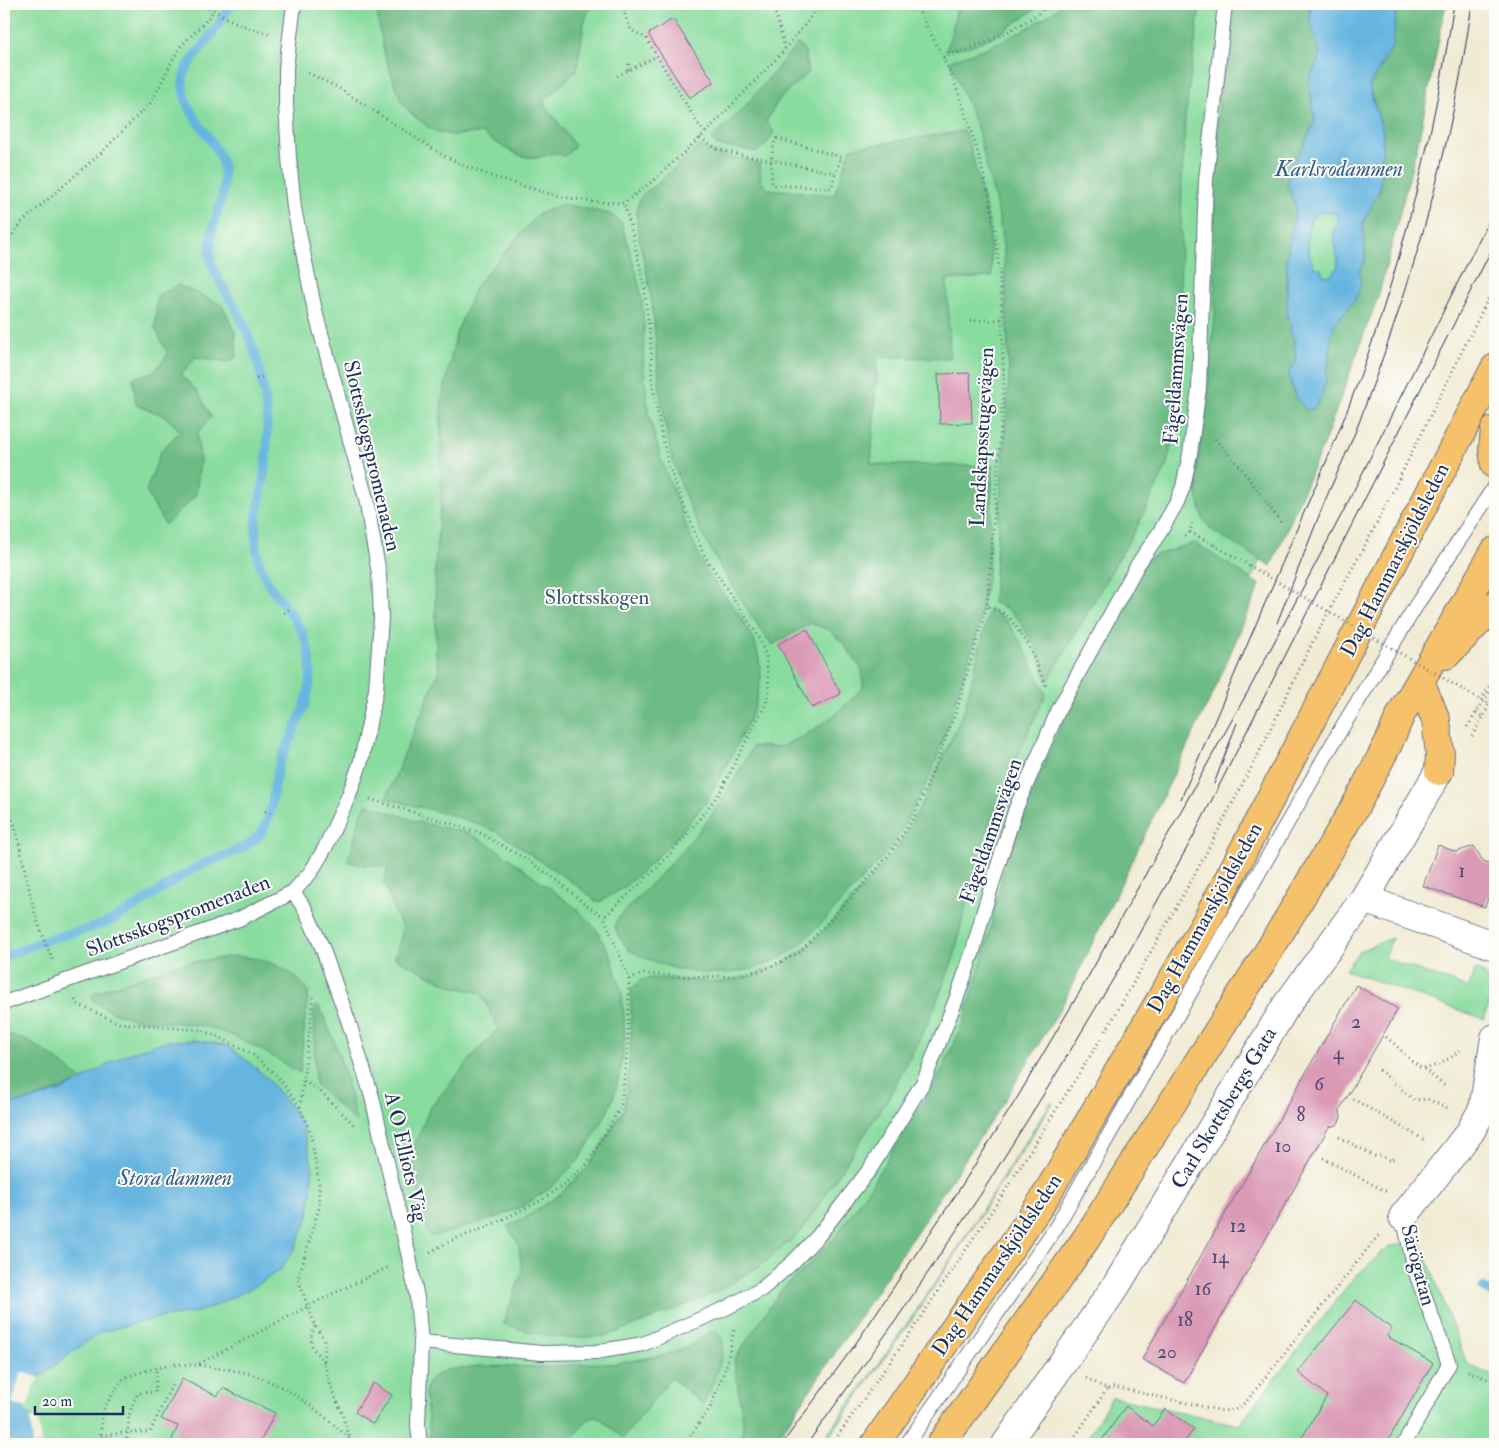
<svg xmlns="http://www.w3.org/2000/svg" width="1499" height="1448" font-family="'IM FELL Double Pica',serif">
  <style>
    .green { fill: #88dc9e; stroke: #52867e }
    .forest { fill: #6ebc85; stroke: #447672 }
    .water { fill: #66b5e0; stroke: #40729f; fill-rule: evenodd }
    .pier { fill: #f1ebd3 }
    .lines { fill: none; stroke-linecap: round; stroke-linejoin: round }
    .stream { stroke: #66b5e0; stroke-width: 9 }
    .building { fill: #da9ab5 }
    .lane-casing { stroke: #667187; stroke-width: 16 }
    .street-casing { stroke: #667187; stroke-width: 30 }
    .primary-casing { stroke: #667187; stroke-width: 30 }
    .path { stroke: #667187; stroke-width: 3; stroke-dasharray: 1 4; stroke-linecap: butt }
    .lane { stroke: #fff; stroke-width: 14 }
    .street { stroke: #fff; stroke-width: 28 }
    .primary { stroke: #f5c16b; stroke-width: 28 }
    .tram { stroke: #1b2f5e; stroke-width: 1 }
    .path-bridge { stroke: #667187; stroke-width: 3; stroke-dasharray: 1 4; stroke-linecap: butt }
    .labels { text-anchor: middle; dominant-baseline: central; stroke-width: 4; stroke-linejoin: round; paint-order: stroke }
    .number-label { font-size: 19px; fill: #4b4a74 }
    .street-label { font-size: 21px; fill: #1b2f5e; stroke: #fdfcf7 }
    .park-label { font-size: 21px; fill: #365a6e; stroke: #fdfcf7 }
    .water-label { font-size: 22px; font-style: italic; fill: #355e8c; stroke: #fdfcf7 }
  </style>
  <rect width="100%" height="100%" fill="#fdfcf7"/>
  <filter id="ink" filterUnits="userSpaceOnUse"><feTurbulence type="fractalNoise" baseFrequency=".02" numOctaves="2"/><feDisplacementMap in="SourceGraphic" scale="10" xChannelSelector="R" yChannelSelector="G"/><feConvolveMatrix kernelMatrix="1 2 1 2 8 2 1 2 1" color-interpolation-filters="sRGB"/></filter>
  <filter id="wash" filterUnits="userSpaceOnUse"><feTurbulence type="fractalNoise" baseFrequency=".0096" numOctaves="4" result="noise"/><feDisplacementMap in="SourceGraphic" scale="20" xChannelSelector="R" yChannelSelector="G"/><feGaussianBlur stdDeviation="1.12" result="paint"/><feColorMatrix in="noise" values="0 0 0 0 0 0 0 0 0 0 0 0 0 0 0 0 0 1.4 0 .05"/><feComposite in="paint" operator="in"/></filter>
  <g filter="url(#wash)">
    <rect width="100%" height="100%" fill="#f1ebd3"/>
    <path class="green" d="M4,4H1433L1307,444L1227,639L769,1444H4Z
      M1392,938L1385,958L1468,988L1476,968L1489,978L1490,1000L1484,1019L1345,970L1359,951Z
      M1051,1102L1053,1103L918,1311L824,1444H819L869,1378L940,1276Z
      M1420,1240L1467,1364L1495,1377V1444H1084L1112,1397L1239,1425L1353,1279L1388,1247Z"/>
    <path class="forest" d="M378,4H591L584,23L577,70L543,102L575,146L565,156L554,153L536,158L521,156L505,148L481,133L454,135L440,133L428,127L413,115L402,103L385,57L378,20Z
      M958,4H1043L997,35L971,46L946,50L952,31Z
      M1063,4H1200L1185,119L1182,182L1180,310L1181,373L1176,421L1167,465L1138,525L1048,681L1036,647L1018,619L1006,608L993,603L1009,377L1004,253L998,212L977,127L950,61C990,47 1030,31 1063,4Z
      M1233,4H1310V20L1320,55L1309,81L1315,120L1304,146L1291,165L1287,183L1296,208L1287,256V318L1291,323L1290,333L1294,340L1296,363L1289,371L1292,390L1298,401L1326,380L1333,326L1356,298L1359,271L1365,260L1363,223L1380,189L1383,132L1369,87L1382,66L1396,10L1393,4H1446L1418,143L1379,294L1324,443L1271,566L1213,531L1203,519L1196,490L1195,475L1206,413L1215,315L1214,179L1219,100Z
      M798,43L805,52L808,73L779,99L766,122L774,132L769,141L757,152L716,145L711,139L744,108Z
      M964,131L970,146L989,224L992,277L947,280L950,358L878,357L871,464L993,466L988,574L976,636L932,773L892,847L819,926L798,946L777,960L753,969L728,973H703L676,969L645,958L629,950L619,937L615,927L617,919L675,859L709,819L733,782L753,746L780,747L804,736L836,714L863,688L862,670L843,643L829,630L811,623L772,645C727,581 683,513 667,436C657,386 657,335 649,285C646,263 630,218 640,199C643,193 652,188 657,184C671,171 685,159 700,146L721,155L753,161L760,165L761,181L768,189L834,195L851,148Z
      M563,204L610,214L621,222L636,272L642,300L644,326L643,364L649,415L661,459L691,538L706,571L736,610L755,642L759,659L761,678L755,706L749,720L730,759L707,800L676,838L648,866L624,887L602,901H595C580,886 560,874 542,862C524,851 509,837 490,829C456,814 421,808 386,798L439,671L436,654L435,564L441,498V405L456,334L476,286L538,214Z
      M178,285L222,305L235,332L237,356L229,362L195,357L181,375L198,392L211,417L197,434L200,462L196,495L165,525L146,491L161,451L180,431L165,416L136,405L133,378L155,371L168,354L155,328L157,296Z
      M1195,543L1260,585L1214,691L1063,1004L1005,1100L788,1423L772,1444H742L743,1421L734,1360L781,1290L804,1270L836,1236L864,1196L939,1077L963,1024L987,943L1004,869L1019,826L1061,725L1147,560L1158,554Z
      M989,610C996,613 1004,617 1008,623C1023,643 1035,672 1046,694L1015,761L989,825L973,873L954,957L929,1021L889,1097L801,1232L763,1264L715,1293L641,1323L605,1336L568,1338L538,1334L503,1324L522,1272L519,1245L507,1226L525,1218L559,1195L588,1167L624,1109L627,1087L631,1041V989L641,980L651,978L722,982L753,975L783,964L812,943L859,892L897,849L926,796L965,708Z
      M367,804L418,822L469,833L496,849L528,872L577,909L596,929L611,956L622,993L625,1037L620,1074L612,1102L600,1126L578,1161L550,1188L525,1205L498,1217L432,1237L428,1234L411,1154L430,1108L473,1056L498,1029L481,993L451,986L395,958L403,929L395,913L384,882L388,867C374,864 362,868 348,861L362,812Z
      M234,956C266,958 288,966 309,991L305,1019L300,1073C271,1056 243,1037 211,1028C170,1017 129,1029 93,1000L92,995L97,992L179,964Z
      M317,1005L319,1006C337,1043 348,1081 356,1122L315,1084L314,1016L315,1007Z
      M4,1034C27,1035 64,1065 82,1080C56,1092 33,1100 4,1105Z
      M710,1332C740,1330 709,1392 703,1404L671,1378L623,1438L601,1419L594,1417L587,1420L568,1444H433L430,1438L425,1392L428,1383L435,1376L446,1370L479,1366L541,1367L597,1363L613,1364L664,1355L688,1347Z"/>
    <path class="water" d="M1310,4H1393L1396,10L1393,45L1369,87L1383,132L1382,157L1380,189L1363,223L1365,260L1359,271L1361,283L1356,298L1333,326L1326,380L1321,396L1315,408L1306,410C1294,397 1292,388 1289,371L1296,363L1294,340L1290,333L1291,323L1287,318V256L1296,208L1287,183L1291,165L1304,146L1315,120L1309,81L1320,55L1310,20ZM1327,211L1337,214L1339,223L1334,230L1335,252L1338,259L1337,268L1330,276L1323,275L1321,269L1314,267C1306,246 1305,236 1313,216Z
      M195,1040L226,1045L245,1059L265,1076L286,1101L301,1123L308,1147L313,1168L309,1216L295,1248L281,1269L254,1287L214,1306L195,1313L157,1318L101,1332L64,1358L32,1383L23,1414L36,1418L39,1444H4V1105L30,1100L57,1092L82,1080L120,1057L138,1050L167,1041Z"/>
    <path class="pier" d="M21,1372L41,1378L34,1384L27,1408L12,1404Z
      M38,1417L41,1444H33L30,1418Z"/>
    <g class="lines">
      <path class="stream" d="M4,957C20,951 36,943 53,938C72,932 92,930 110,921C142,906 169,881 201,865C221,855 249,851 262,831C276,810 271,781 282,757C295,727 314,697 310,662C309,651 306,638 300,628C286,605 264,585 258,558C251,526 262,495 266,464C268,440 268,416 264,393C260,366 251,338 239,314C231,298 215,279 211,262C204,231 231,198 222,163C214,135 183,115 183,84C183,64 202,50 212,34C219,24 225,14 231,4
        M1483,1288L1495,1294"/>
    </g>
    <g id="blocks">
      <path class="building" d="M673,19L714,82L689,98L648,34Z
        M970,373L972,423L940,424L938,374Z
        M807,629L841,694L812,708L778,644Z
        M1438,845L1456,852L1474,846L1483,861L1495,865V877L1485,907L1423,886Z
        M1356,985L1398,1009L1340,1109L1341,1118L1337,1125L1329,1127L1184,1383L1142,1359Z
        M1356,1300L1392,1329L1387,1336L1433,1363L1386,1444H1298L1327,1396L1298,1372Z
        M182,1379L217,1396L223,1388L275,1413L259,1444H170L178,1426L161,1419Z
        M373,1383L392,1395L373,1424L355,1412Z
        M1126,1406L1153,1426L1165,1409L1194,1429L1183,1444H1099Z"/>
    </g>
  </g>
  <g filter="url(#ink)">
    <use href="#blocks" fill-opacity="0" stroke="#667187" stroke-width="1"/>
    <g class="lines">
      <g class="lane-casing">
        <path id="lane" d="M293,892L305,909L322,947L349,1023L372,1097L409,1257L417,1298L421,1342L418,1425L420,1444
          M4,1003L239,919L293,892L311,872L325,848L349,795L361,761L376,690L381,618L379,574L366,499L315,311L294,208L289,158L286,104V68L294,4
          M1403,1217L1415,1270L1449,1364L1404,1444
          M421,1342L542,1353L596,1352L643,1344L726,1308L762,1289L793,1262L819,1235L870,1169L924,1081L957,997L973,951L984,910L1016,808L1059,709L1138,564L1160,532L1177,502L1183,487L1190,454L1199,388L1206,180L1225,4
          M907,1444L1055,1229L1341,729L1419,601L1495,486"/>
      </g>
      <g class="street-casing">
        <path id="street" d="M1364,899L1495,946
          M1403,1217L1470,1132L1483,1109L1495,1038
          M1006,1444L1116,1286L1286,1006L1364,899L1439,771"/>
      </g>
      <g class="primary-casing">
        <path id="primary" d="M1495,430L1493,449L1495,465
          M1446,655L1495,605
          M1420,681L1436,720L1440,754L1439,771
          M875,1444L1042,1202L1206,922L1495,368
          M941,1444L1086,1239L1270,949L1355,807L1388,744L1401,714L1495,551"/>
      </g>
      <path class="path" d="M194,4L214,10L228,19L249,28L269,34
        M624,4L625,16L631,30L646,38L698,124L705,132
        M773,4L785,48
        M915,4L943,57L959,94L976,146L990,200L997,245L1001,296L1004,387L987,606L1000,611L1009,617L1028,644L1046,686
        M943,57C983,46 1019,29 1051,4
        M628,70L629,61
        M308,73L337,87L441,154L465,166L496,178L557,196L595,202L624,203L654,180L705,133L780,55L807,22L819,4
        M617,76L657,56
        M700,138L717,149L745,156L771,160L835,173
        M777,138L841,157L831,188L773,185L772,183L771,160L775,139Z
        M4,247L21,223L102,152L152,101L172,61L181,46L205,22L214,10
        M970,321L1002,319
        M256,379L265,376
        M1215,439L1241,468L1282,524
        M1190,532L1214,545
        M1185,536L1190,532L1192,523
        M284,613L291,607
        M1481,700L1495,677
        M1476,713L1483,717L1495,694
        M1467,727L1495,684
        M1472,736L1483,717
        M4,796L16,830L34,911L46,945L54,962
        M370,799L456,825L480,833L527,860L558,881L587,906L604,917
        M265,811L275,813
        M629,978L644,974L692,977L733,976L763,970L799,953L862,886L892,851L915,815L956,712L987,606
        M75,1000L79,1005L119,1023L199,1030L215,1035L252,1054L277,1076L300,1107L311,1134L319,1183V1208L298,1279L315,1326L324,1339L325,1346L324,1362L331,1387L342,1413L350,1439
        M1106,1031L1195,874L1259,753L1314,639L1377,523L1495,285
        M1386,1037C1400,1047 1408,1061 1423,1069C1438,1066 1451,1059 1461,1049
        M1424,1069L1446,1087
        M1379,1070L1414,1100L1427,1099L1450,1109
        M304,1081L320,1091L356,1127
        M1353,1099L1426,1141
        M300,1107L314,994
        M1339,1137L1375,1156H1381L1391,1161L1394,1157
        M1323,1158L1387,1192
        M430,1252L450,1241L487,1227L540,1201L564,1184L587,1164L621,1106L628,1044L629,978L604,917L653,872L679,844L719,794L766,703L769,691L766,657L760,639L703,553L669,467L659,422L652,380L651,346L644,284L632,233L624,203
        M315,1326C306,1344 313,1348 324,1362
        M199,1365C215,1368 241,1370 256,1376C293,1389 321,1413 350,1439L354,1444
        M1468,1371L1495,1382
        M1086,1378L1107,1389L1114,1387L1223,1411L1235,1410L1246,1402L1377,1237L1381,1234
        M101,1436L128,1432H150L172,1385
        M687,1440L710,1408L727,1364L734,1329
        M101,1444V1424L104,1409L113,1393L124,1378L144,1371L176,1364L197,1365L318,1301L389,1267
        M126,1444C130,1424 126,1413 138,1393L155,1392L156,1385V1369
        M832,1444L909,1335L1003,1194L1102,1037
        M1070,1444L1107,1389"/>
      <use href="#lane" class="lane"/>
      <use href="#street" class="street"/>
      <use href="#primary" class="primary"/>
      <path class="tram" d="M1277,623C1293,583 1308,543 1324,503C1337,472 1353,441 1364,409C1413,279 1453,142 1472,4
        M1214,784L1237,723
        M1181,799L1311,496C1382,341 1428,172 1454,4
        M782,1444L854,1346L957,1193L1017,1098L1079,993L1251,686L1345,508L1495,208
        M807,1444L894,1323L981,1194L1052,1081L1121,966L1193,837L1495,243"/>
      <path class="path-bridge" d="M1214,545L1481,700L1495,705"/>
    </g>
  </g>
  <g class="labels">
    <g class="number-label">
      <text x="1462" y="871">1</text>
      <text x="1356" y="1022">2</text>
      <text x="1338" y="1053">4</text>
      <text x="1319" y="1084">6</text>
      <text x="1301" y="1115">8</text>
      <text x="1283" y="1146">10</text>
      <text x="1238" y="1226">12</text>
      <text x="1220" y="1257">14</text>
      <text x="1203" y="1289">16</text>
      <text x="1185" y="1320">18</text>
      <text x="1167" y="1352">20</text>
    </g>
    <g class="street-label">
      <text transform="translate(1176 369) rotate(-86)">Fågeldammsvägen</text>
      <text transform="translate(982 437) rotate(-87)">Landskapsstugevägen</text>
      <text transform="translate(372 456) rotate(77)">Slottsskogspromenaden</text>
      <text transform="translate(1395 560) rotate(-63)">Dag Hammarskjöldsleden</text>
      <text transform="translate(991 831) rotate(-71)">Fågeldammsvägen</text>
      <text transform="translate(178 916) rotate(-21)">Slottsskogspromenaden</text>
      <text transform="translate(1205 918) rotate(-61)">Dag Hammarskjöldsleden</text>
      <text transform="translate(1224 1108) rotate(-59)">Carl Skottsbergs Gata</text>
      <text transform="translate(406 1157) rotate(77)">A O Elliots Väg</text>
      <text transform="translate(997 1265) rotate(-56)">Dag Hammarskjöldsleden</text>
      <text transform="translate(1418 1265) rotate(75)">Särögatan</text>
    </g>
    <g class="park-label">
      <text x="597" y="597">Slottsskogen</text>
    </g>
    <g class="water-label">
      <text x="1339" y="169">Karlsrodammen</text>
      <text x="175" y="1178">Stora dammen</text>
    </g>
  </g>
  <rect width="1499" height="1448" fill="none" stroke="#fdfcf7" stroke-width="20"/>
  <path d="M35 1406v8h88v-8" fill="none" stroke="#1b2f5e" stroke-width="2.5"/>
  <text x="42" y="1406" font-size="15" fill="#1b2f5e" stroke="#fdfcf7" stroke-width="4" paint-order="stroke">20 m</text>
</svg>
